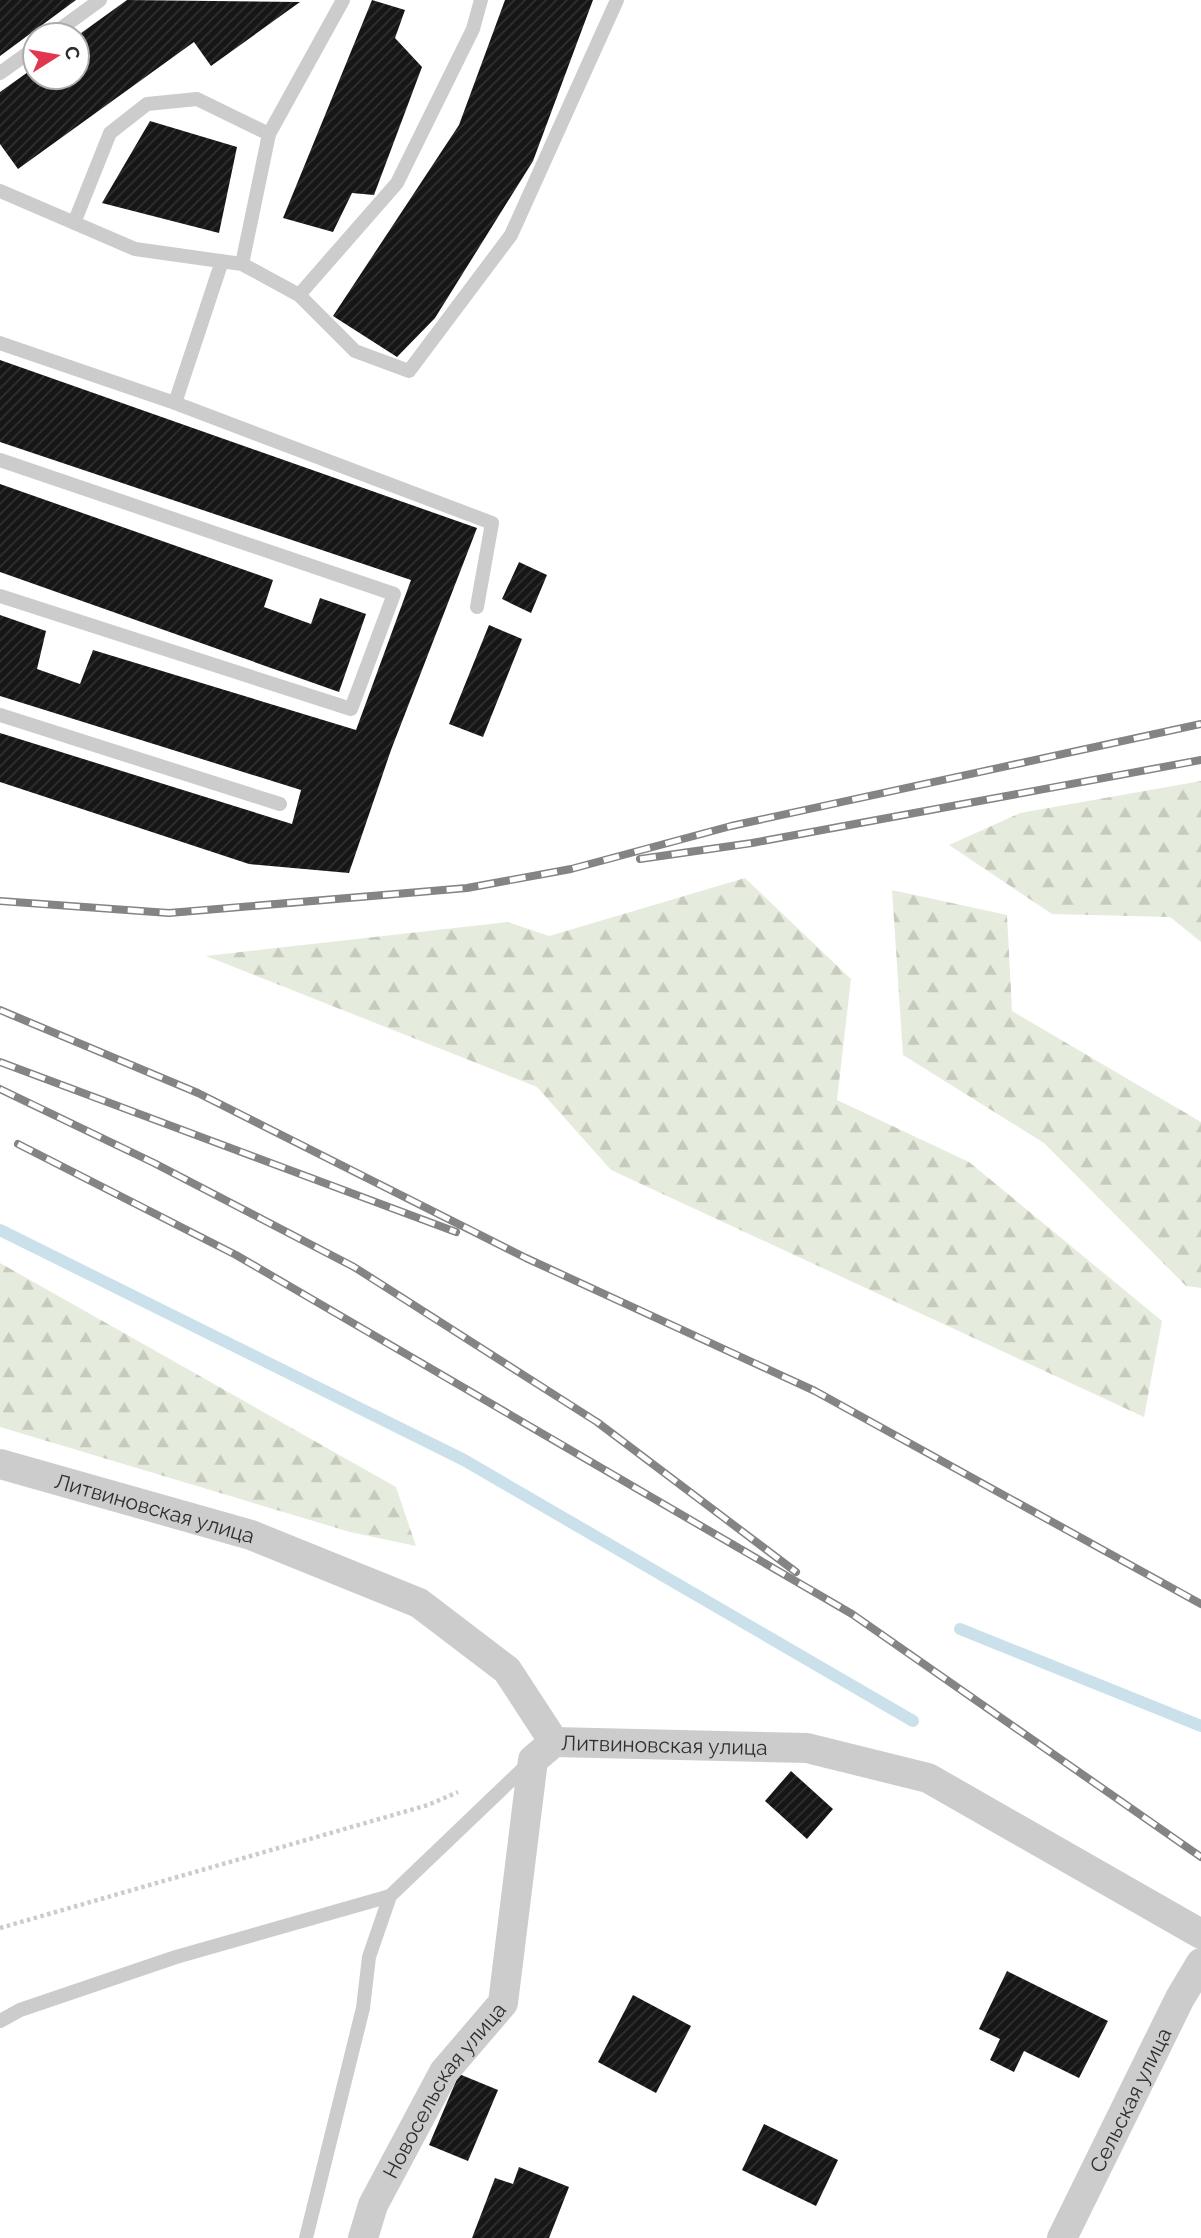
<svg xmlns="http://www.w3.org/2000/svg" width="1201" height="2238" font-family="Raleway,sans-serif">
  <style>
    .forest { fill: url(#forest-firs) }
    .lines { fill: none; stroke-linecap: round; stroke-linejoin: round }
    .stream { stroke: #cae0eb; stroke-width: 12 }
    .building { fill: url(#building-hatch) }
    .path { stroke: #ccc; stroke-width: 4.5; stroke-dasharray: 3.5 3.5; stroke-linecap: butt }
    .lane { stroke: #ccc; stroke-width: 14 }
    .street { stroke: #ccc; stroke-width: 30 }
    .rail-casing { stroke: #848484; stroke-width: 8 }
    .rail { stroke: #fff; stroke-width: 5; stroke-dasharray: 16; stroke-linecap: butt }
    .labels { text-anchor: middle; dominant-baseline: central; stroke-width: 7; stroke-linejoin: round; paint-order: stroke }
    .street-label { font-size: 21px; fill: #2f2f2f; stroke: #fff }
  </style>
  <defs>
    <pattern id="forest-firs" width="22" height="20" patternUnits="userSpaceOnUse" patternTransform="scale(1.75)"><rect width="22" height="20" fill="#e6ecdd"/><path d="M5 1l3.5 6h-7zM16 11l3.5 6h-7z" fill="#c6cbbe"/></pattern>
    <pattern id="building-hatch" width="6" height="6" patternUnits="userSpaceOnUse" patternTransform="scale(1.75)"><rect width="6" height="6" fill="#161616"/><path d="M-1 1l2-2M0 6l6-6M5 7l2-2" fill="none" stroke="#303030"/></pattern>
  </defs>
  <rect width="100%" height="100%" fill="#fff"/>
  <path class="forest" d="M1201,781V942L1170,917L1052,914L949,845L1020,813Z
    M745,878L851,979L837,1100L969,1162L1162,1321L1144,1417L611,1170L537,1087L206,956L508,922L549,936Z
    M892,890L1007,915L1012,1011L1201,1122V1288L1186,1286L1044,1143L903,1055Z
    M0,1263L396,1487L416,1546L350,1532L0,1427Z"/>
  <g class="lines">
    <path class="stream" d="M0,1230L464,1460L913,1721
      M960,1629L1201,1726"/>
  </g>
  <path class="building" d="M0,0H76L0,56Z
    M127,0L300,2L211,66L194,42L18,169L0,144V92L35,67V77H77V36Z
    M372,0L405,10L395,38L422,67L374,195L352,193L333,232L283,218Z
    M505,0H593L533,161L435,318L397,357L333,316L459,125Z
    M150,121L237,147L219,233L102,203Z
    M0,360L477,528L391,750L349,873L249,864L0,782V733L292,824L301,790L0,696V615L46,631L37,669L80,684L93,650L356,730L411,580L0,442Z
    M0,484L273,580L264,607L311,624L320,598L366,614L339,692L0,572Z
    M519,562L547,575L531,613L502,599Z
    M489,625L522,639L483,737L449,724Z
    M791,1771L833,1809L807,1839L765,1801Z
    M1007,1971L1108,2021L1079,2078L1024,2051L1014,2072L990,2060L1000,2039L979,2029Z
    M633,1995L691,2026L656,2093L598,2062Z
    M459,2074L498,2090L468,2161L429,2145Z
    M764,2124L838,2160L816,2206L742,2170Z
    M519,2167L569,2187L549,2238H472L495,2178L513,2184Z"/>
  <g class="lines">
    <path class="path" d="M0,1928L428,1805L458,1792"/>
    <path class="lane" d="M52,35L100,0
      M0,73L35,48
      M0,191L135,249L242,264L299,295L355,351L409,371L511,235L617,0
      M74,223L110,133L147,104L197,99L269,134
      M242,264L269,134L343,0
      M299,295L397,183L473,29L481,0
      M0,343L175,403L492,523L477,607
      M175,403L222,261
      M0,460L394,594L351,709L0,596
      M0,715L280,804
      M0,2021L20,2010L176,1957L390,1896
      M306,2238L363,2008L369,1957L390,1896L528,1764"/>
    <g class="street">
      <path id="s1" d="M0,1464L251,1535L419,1603L507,1670L554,1742L807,1748L928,1778L1201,1934"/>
      <path id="s2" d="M363,2238L373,2205L444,2072L503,2003L533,1760L554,1742"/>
      <path id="s3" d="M1062,2238L1180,1998L1201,1963"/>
    </g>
    <g class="rail-casing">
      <path id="rail" d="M640,859L752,843L1201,760
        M0,901L169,913L467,888L571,869L731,826L1201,724
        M0,1010L198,1093L526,1258L815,1391L1201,1604
        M0,1062L456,1232
        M0,1089L154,1163L354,1267L597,1422L796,1572
        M18,1144L236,1255L852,1614L1201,1857"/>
    </g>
    <use href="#rail" class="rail"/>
  </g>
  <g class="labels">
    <g class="street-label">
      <text stroke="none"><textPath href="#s1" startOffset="161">Литвиновская улица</textPath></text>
      <text stroke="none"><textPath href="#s1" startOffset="749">Литвиновская улица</textPath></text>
      <text stroke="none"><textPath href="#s2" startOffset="170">Новосельская улица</textPath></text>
      <text stroke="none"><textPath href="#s3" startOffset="154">Сельская улица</textPath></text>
    </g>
  </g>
  <g transform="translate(56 56) rotate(79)"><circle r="33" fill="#ffffff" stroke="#acacac" stroke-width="2"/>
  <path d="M0-5L12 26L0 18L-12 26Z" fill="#e1364e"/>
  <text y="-10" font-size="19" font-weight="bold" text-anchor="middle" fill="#2f2f2f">С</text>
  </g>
</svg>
